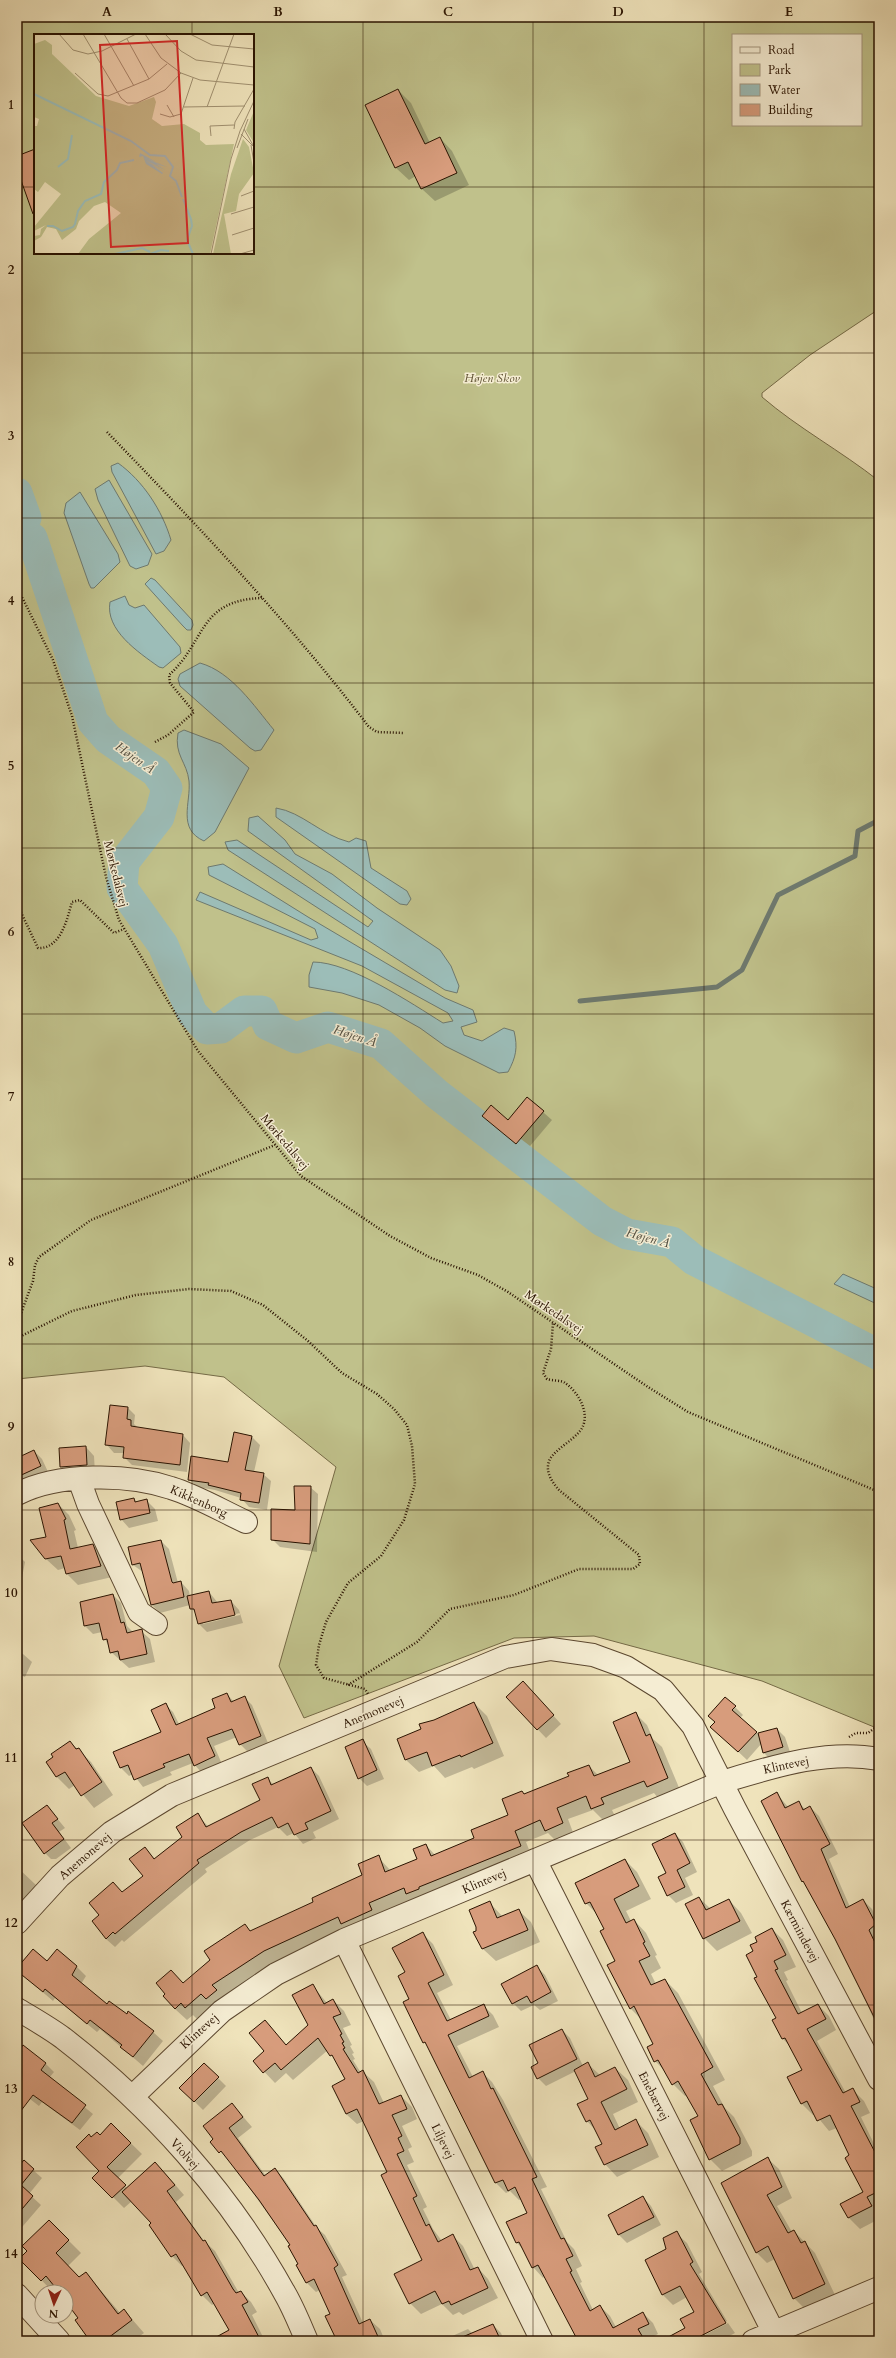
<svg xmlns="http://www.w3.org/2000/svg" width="896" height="2358" font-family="Cardo,serif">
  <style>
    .green { fill: #c0c18b; stroke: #756a46; fill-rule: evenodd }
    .water { fill: #9cbdb8; stroke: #6e796e }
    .shadow { fill: #0003; fill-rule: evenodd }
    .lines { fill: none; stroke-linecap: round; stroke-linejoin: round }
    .stream { stroke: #6e796e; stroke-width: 5 }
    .river { stroke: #9cbdb8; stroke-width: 31 }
    .building { fill: #d79c7c; stroke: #2a1300 }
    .minor-casing { stroke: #5b472f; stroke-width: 24 }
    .path { stroke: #2a1300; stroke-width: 2.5; stroke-dasharray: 1 2; stroke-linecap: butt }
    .minor { stroke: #f5edd3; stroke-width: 22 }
    .grid { fill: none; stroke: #2a1300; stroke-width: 1; stroke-opacity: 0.55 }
    .labels { text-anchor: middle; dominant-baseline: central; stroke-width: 3; stroke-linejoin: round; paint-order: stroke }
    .park-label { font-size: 12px; font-style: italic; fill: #5e5031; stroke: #f5edd3 }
    .street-label { font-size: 12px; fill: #2a1300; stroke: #f5edd3 }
    .water-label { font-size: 13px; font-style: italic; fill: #524e40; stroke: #f5edd3 }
    .inset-river { fill: none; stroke: #9cbdb8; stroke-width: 2 }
    .inset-road { fill: none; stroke: #a09070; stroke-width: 1 }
    .view { fill: #d62828; fill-opacity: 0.15; stroke: #d62828; stroke-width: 2 }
    .inset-edge { fill: none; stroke: #2a1300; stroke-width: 2 }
    .neatline { fill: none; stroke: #2a1300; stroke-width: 1.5 }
    .grid-label { font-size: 13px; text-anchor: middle; font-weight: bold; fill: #2a1300 }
  </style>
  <rect width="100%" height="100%" fill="#efe3bb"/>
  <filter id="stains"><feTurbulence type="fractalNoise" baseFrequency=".005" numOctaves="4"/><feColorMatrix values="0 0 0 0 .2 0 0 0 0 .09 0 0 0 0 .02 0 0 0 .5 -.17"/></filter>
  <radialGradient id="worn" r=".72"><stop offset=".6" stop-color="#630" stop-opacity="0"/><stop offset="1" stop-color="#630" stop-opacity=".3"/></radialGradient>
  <path class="green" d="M17,17H879V309L810,355L762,393V397C798,428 841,451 879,481V1729L762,1681L594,1636L514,1638L304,1718L279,1666L336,1467L224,1377L145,1366L17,1379ZM35,35H253V253H35ZM733,35H861V125H733Z"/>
  <path class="water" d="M118,463C143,481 162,510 171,540L164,551L156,554L112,472L111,466Z
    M109,480L152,554L148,565L136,569L130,566L98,500L95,489Z
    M80,492L118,554L120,562L94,588H91L89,584L64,513L66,503Z
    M151,578L155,580L192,620L193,625L191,630H187L183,626L145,584Z
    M125,596L129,605L135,608L144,605L180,647L181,653L163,668L159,667C138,652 105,630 110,602Z
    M200,663C232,672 254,706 274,730L261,750L255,751L250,748L180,686L178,679L180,674Z
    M184,730L221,744L249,768L215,832L204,841C177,829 191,803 189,781C187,762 174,755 178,733Z
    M276,808C302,812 321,835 349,842L356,838L366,841L371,868L407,891L411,899L407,905L400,904L276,817Z
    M258,816L285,840L295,854L332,874L377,908L440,950L451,966L459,986L457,993L445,990L228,850L225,842L237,840L368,927L373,921L248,831L249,818Z
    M223,864L308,917L445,998L473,1010L477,1022L461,1027L464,1035L482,1041L504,1028L514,1031C518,1048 516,1057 508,1072L499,1073L445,1046L420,1028L379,1005L342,993L309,987V975L313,962C350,962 411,1003 443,1023L453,1021L448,1013L362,966L196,900L200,892L311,940L318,938L315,929L209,875L208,867Z
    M843,1274L879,1290V1305L834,1284Z"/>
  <path class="shadow" d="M398,90L411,103L430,143L440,138L452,151L469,185L435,201L422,189L416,176L409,180L396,168L366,105Z
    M527,1098L552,1120L525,1152L484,1116L508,1121Z
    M128,1408L135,1415L134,1424L138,1428L183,1435L190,1443L187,1472L132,1465L124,1457V1453H114L107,1445Z
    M235,1433L252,1437L260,1445L254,1472L263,1474L271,1481L267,1510L249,1507L241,1498L215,1490L197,1487L189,1479L229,1463Z
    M86,1447L94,1456L95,1473L69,1475L61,1467Z
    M34,1451L42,1459L49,1474L17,1488V1459Z
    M310,1487L318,1494L317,1552L280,1547L272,1539L296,1511Z
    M134,1499L138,1503L147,1501L155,1509L158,1521L129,1528L121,1519Z
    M58,1504L69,1515L76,1530L74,1531L78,1548L93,1545L104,1556L112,1577L78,1585L66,1573L65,1568L58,1570L46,1559L47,1537Z
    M161,1541L169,1549L178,1583L181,1582L189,1591L190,1597L209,1592L218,1603L231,1601L239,1610L243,1623L207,1632L199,1624L196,1614L190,1605L160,1613L152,1605L143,1572L133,1565L129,1548ZM240,1613V1615L203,1624V1622Z
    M17,1554L25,1562L20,1588L17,1587Z
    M113,1595L121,1603L127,1626L133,1632L141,1631L150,1639L155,1662L129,1668L111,1652L102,1632L93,1634L85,1626L81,1602Z
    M17,1651L23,1654L32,1662L25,1677L17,1674Z
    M531,1691L561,1724L546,1738L507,1697Z
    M227,1694L234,1702L244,1697L252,1705L268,1743L248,1752L240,1744L237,1737L214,1746L222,1764L202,1773L193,1763L170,1772L172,1775L143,1787L133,1774L129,1776L121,1768L115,1753L162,1732L166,1705L173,1712L179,1724L217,1708Z
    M474,1703L487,1716L504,1756L474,1769L472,1767L445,1778L434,1766L419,1772L406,1760L422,1730L434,1721Z
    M735,1707L743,1715L740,1718L758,1734L777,1729L785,1737L791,1755L772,1761L764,1753L762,1743L747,1760L712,1727Z
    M636,1714L647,1725L653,1739L662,1747L680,1790L659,1799L654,1793L612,1810L615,1816L604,1821L593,1810L568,1819L574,1835L557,1842L548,1833L526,1842L532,1857L213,2005L197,2019L193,2015L187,2020L175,2009L157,1983L184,1984L245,1926L251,1932L315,1902L364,1876L378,1857L391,1871L419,1860L426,1845L435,1855L475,1838L509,1815L525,1795L570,1777L589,1766L598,1775L631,1763Z
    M362,1741L371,1749L384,1779L367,1786L359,1778Z
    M70,1742L91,1762L113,1795L94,1808L75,1785L69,1789L57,1777L47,1762Z
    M311,1768L319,1776L339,1819L313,1832L316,1838L303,1844L294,1833L287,1836L278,1827L250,1840L205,1869L207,1872L124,1942L122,1940L115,1947L106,1939L123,1893L144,1876L145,1848L155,1859L183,1837L197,1815L209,1827L261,1801L267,1778L274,1785Z
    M777,1794L789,1808L799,1803L805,1809L810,1807L819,1816L838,1854L829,1859L850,1907L863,1900L872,1909L879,1923V1939L877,1940L879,1944V2025L874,2020Z
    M47,1806L65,1828L59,1832L71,1848L56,1859H51L43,1851Z
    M675,1834L683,1842L697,1872L685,1878L693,1895L676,1903L668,1895V1873Z
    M625,1860L637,1872L651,1899L626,1911L631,1921L634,1920L646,1933L657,1955L655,1956L661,1968L651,1974L656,1984L665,1980L678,1993L725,2080L713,2086L725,2108L734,2117L752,2151V2156L722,2171L710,2159L699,2117L687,2095L685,2096L673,2084L666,2072L655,2061L654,2045L642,2020L630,2008L605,1930L597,1914L586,1903Z
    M17,1867L36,1885L24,1900L17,1895Z
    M699,1898L711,1909L729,1900L741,1913L752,1933L717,1951L704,1938Z
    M489,1902L503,1917L518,1910L531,1922L540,1942L496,1961L483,1949L477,1931Z
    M772,1929L783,1940L796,1967L784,1972L788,1980L786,1981L802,2013L818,2005L829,2016L836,2030L817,2041L846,2093L853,2090L864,2101L870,2113L861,2117L879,2154V2219L860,2229L849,2218L842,2204L864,2193L851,2156L837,2128L829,2131L815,2114L813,2115L802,2104L788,2078L803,2070L791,2047L783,2039L777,2018L758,1977L754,1951L759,1942Z
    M423,1934L433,1944L453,1985L437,1993L451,2020L483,2005L493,2015L499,2027L457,2046L473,2077L482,2072L492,2082L503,2100L547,2187L541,2189L567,2242L574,2249L582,2266L576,2269L582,2282L580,2283L593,2310L600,2306L610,2316L616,2327L643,2313L653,2323L658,2334L648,2339V2341H583L545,2276L543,2278L533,2267L524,2250L517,2243L508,2223L528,2213L522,2199L519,2200L510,2191L506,2193L496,2183L428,2046L424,2042L411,1999L406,1972Z
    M47,1962L76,1966L86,1976L81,1984L107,2005L153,2032L163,2041L143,2066L100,2029L97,2032L55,1998L53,2001L17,1970Z
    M536,1966L545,1975L558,2001L540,2010L534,2005L521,2011L513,2003Z
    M312,1985L327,2003L333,2000L344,2011L351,2025L343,2028L352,2045L350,2046L354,2053L352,2054L355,2059L353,2060L361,2073L363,2072L374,2082L384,2103L401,2096L412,2107L417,2119L402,2126L412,2147L408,2149L414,2162L407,2165L427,2207L423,2209L433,2229L442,2241L453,2236L463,2246L475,2270L478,2268L488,2279L498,2298L463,2315L459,2312L453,2315L442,2304L421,2314L410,2303L423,2261L388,2173L364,2121L357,2124L346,2114V2080L336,2060L328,2050L293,2080L286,2073L275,2083L254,2061L265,2052L264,2021L286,2045L309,2026Z
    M562,2030L570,2038L583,2066L588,2064L600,2075L615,2068L628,2080L638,2102L613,2114L620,2129L636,2121L648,2133L659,2157L617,2177L605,2164L603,2144L597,2132L587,2121L589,2099L576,2071L546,2086L538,2078L539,2064Z
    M17,2048L45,2063L54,2072L49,2078L93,2114L80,2130L42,2102L39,2106L17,2089Z
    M204,2064L226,2086L203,2110L181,2088Z
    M232,2104L252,2127L238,2138L266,2176L275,2169L284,2179L317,2228L325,2235L347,2275L342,2277L363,2323L370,2320L380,2329L385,2341H338L332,2314L320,2290L316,2292L307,2283L291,2246L230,2161L211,2142Z
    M111,2124L142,2154L118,2178L127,2188L155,2163L165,2173L184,2195L176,2202L204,2241L215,2251L239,2293L241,2292L251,2302L257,2312L252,2315L265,2341H232L230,2331L215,2303L212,2305L202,2295L184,2265L182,2266L172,2256L153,2224L132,2201L124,2208L94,2178L100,2171L91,2138L100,2136Z
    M768,2159L779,2169L792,2198L777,2206L792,2232L794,2231L815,2253L835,2295L805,2309L794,2298L775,2259L767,2263L756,2252Z
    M17,2170H33L42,2178L29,2194L41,2205L17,2233Z
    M643,2197L651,2206L661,2225L627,2243L619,2235L609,2215Z
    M49,2221L81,2253L68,2266L79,2278L86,2273L120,2313L124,2310L144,2333L133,2341H91L80,2318L66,2300V2292H60L57,2289L53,2292L21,2259L29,2251Z
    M676,2233L687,2243L702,2272L699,2274L727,2321L695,2338V2340L728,2323L735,2333L720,2341H679L695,2312L687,2297L673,2305L663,2295L646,2261L667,2249Z
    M493,2325L501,2333L504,2341H452L450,2337L468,2329L473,2334Z
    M834,2338L836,2341H829Z"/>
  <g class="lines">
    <path class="stream" d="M580,1001L717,987L742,970L778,895L855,856L858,831L879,820"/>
    <path class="river" d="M17,493L26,518
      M32,538L93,722L108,739L156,772L167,788L159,817L124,862L122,888L163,945L192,1013L207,1029L221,1028L244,1011H262L268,1025L296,1038L328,1027L381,1044L437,1094L602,1221L627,1234L672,1242L694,1260L879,1355"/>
  </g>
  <path class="building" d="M398,89L425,144L440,137L457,173L421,189L408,162L395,168L365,105Z
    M35,149V213L33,214L17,169V156Z
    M527,1097L544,1111L516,1144L482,1116L491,1105L508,1120Z
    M110,1405L128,1407L127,1419L131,1420V1426L183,1434L180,1465L123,1458L124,1447L105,1445Z
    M234,1432L252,1436L245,1470L264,1473L259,1503L240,1500L241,1493L208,1485L209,1483L188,1480L191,1456L228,1462Z
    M86,1446L87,1465L60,1467L59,1448Z
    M34,1450L41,1466L17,1477V1458Z
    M294,1486H311L310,1544L271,1540V1509L295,1510Z
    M134,1498L135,1502L147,1499L150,1513L120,1520L116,1502Z
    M58,1503L66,1519L64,1520L70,1549L93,1544L101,1566L66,1574L61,1556L45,1559L30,1540L46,1537L39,1508Z
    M161,1540L172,1582L173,1583L181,1581L184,1597L151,1605L140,1563L132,1565L128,1547Z
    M209,1591L212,1603L231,1600L235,1615L198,1624L194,1609H190L187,1596Z
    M113,1594L121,1623L124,1622L127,1633L142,1629L147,1654L120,1660L118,1651L110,1653L107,1639L103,1640L99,1623L84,1626L80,1602Z
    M523,1681L554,1715L537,1730L506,1697Z
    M227,1693L231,1702L245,1696L261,1736L239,1745L232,1729L207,1738L215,1756L194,1766L189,1754L163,1764L165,1767L134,1780L128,1765L120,1768L113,1752L161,1732L151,1710L166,1703L176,1725L215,1708L212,1699Z
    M725,1697L736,1706L732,1710L757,1732L738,1752L710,1727L715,1722L708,1716Z
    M474,1702L493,1743L461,1757L460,1755L432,1766L427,1752L405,1760L397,1739L421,1729L419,1724L434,1720Z
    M636,1712L646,1736L650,1734L668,1778L647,1787L644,1781L601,1798L604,1804L591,1809L586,1796L557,1808L563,1823L545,1831L540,1820L515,1831L521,1846L419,1887V1889L406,1894L404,1888L369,1903L372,1910L341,1924L338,1917L264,1951L212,1985L217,1990L206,1999L201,1994L185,2008L181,2003L175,2009L163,1996L165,1994L156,1983L171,1970L183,1983L210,1960L204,1951L245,1924L250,1931L313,1902L312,1898L362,1875L358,1864L379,1855L385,1872L417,1859L413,1849L426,1844L431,1856L474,1838L471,1830L508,1815L502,1799L522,1791L524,1794L569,1776L567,1773L589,1765L594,1776L630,1762L613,1722Z
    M777,1728L783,1747L763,1753L758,1733Z
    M363,1739L377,1770L358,1779L345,1747Z
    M70,1741L76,1749L79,1748L102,1782L81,1796L65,1772L56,1777L46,1762L53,1757L51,1754Z
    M311,1767L331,1811L305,1823L308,1829L294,1835L288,1823L278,1828L272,1817L241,1832L197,1860L199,1863L115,1934L113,1932L106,1939L92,1921L99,1915L89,1903L113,1882L122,1892L143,1876L129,1859L145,1847L154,1859L182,1837L176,1827L198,1813L206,1827L260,1800L252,1784L268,1777L271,1785Z
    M777,1792L785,1808L799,1801L803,1810L810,1806L830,1844L821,1849L846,1908L863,1899L876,1924L869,1930L879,1951V2027L835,1939L803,1881L802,1882L761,1801Z
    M47,1805L58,1819L52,1823L64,1839L44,1854L22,1823Z
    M675,1833L690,1863L677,1870L685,1887L667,1896L658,1877L666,1873L652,1844Z
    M625,1859L639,1886L614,1899L626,1923L634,1919L645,1942L643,1943L650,1956L639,1961L651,1985L665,1979L713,2067L701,2074L718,2105L722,2104L740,2138V2144L709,2160L690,2120L698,2116L678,2081L672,2085L658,2060L654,2062L647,2047L653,2044L634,2006L630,2009L607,1965L615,1961L600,1931L604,1929L590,1902L585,1904L575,1883Z
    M699,1897L706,1910L729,1899L740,1921L703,1939L685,1904Z
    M490,1901L497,1918L519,1909L528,1930L482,1949L473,1932L476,1931V1927L469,1910Z
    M772,1928L786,1955L774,1961L778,1969L775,1970L798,2014L818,2004L826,2019L807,2029L843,2093L853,2088L860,2102L851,2106L879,2160V2191L867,2197L872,2206L848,2218L840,2204L863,2192L845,2158L849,2155L830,2115L817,2121L807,2101L801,2104L787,2077L802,2070L785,2038L782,2039L772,2020L776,2018L754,1978L757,1977L746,1955L753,1951L750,1945L757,1942L755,1937Z
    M423,1932L444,1975L428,1983L447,2021L484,2004L489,2016L448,2035L469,2078L483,2071L491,2089L493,2088L537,2177L532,2179L561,2239L564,2238L573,2256L566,2259L572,2271L570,2272L590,2311L600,2305L613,2328L643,2312L649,2324L638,2329L645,2341H578L538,2265L532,2268L519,2242L516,2243L506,2222L527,2213L515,2187L508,2191L503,2180L495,2183L425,2042L423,2043L403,2002L409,1999L398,1976L405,1972L392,1948Z
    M33,1949L47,1961L57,1949L77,1966L72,1975L107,2004L109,2001L127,2014L128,2011L154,2031L133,2057L120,2047L122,2045L90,2020L87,2024L45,1989L43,1992L17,1971V1968Z
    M537,1965L551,1992L531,2003L527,1996L512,2004L501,1984Z
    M313,1984L324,2004L333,1999L341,2014L333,2017L342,2034L340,2035L344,2042L342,2043L345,2048L343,2049L358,2073L363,2070L379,2104L401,2095L407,2109L392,2115L402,2136L398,2138L404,2151L397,2154L417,2196L413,2198L426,2226L429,2224L438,2242L453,2234L470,2270L478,2267L488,2288L451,2305L449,2301L442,2304L435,2291L409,2304L394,2274L422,2260L381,2175L387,2172L357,2109L346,2114L332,2086L345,2079L332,2055L330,2056L318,2038L281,2070L275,2063L263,2073L253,2061L264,2051L249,2033L265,2020L286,2045L308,2025L292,1995Z
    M562,2029L577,2059L537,2079L531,2067L538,2063L529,2045Z
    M23,2045L46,2063L41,2070L86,2105L72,2123L33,2095L17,2116V2054Z
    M588,2062L595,2077L615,2067L627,2089L601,2102L615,2130L636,2119L648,2145L604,2165L595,2147L602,2144L590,2120L586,2122L577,2104L588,2099L574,2070Z
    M204,2063L219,2077L194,2102L179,2088Z
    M232,2103L243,2117L229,2128L264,2176L275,2168L314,2226L316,2225L338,2265L334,2268L359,2324L370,2319L380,2341H337L325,2316L330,2314L314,2279L306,2283L296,2265L298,2264L288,2246L290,2245L259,2200L221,2151L219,2153L210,2142L213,2139L203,2126Z
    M111,2123L131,2143L107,2167L126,2185L112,2198L92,2178L99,2171L76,2147L89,2134L91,2137L97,2132L100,2135Z
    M768,2157L782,2187L767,2195L788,2233L794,2230L801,2243L805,2241L825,2284L793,2299L768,2246L756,2253L721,2183Z
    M24,2160L34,2169L21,2185L33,2196L17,2215V2168Z
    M155,2162L175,2185L167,2191L203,2241L205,2240L233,2289L236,2293L241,2291L248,2302L242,2305L261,2341H209L229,2330L207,2292L201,2296L176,2254L171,2257L149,2225L151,2223L122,2192Z
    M643,2196L654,2217L618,2235L608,2215Z
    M49,2220L69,2240L56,2253L79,2277L86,2272L118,2314L124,2309L132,2320L104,2341H90L75,2320L78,2318L66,2302V2292H59L46,2276L41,2281L19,2259L27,2251L22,2246Z
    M677,2231L693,2262L690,2264L726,2323L691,2341H661L685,2328L680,2319L694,2312L680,2286L662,2295L645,2260L666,2249L663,2238Z
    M493,2324L501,2341H453Z"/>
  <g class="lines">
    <g class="minor-casing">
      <path id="minor" d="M79,1479L88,1504L139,1612L156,1624
        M17,1494C58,1473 127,1473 171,1488C197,1496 222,1511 246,1522
        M535,1860L778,2341
        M17,1923L60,1876L112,1832L172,1795L505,1657L551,1649L593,1655L626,1667L663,1690L693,1726L735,1809L879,2079
        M344,1940L542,2341
        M17,2009C32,2018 48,2027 63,2038C151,2106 230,2194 284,2292C293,2307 300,2325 307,2341
        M132,2097L222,2011L276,1974L344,1940L722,1782C772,1767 826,1749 879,1759
        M17,2295L59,2341
        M753,2341L879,2288"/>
    </g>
    <path class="path" d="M107,432C198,526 289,622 369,727L377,732L404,733
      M17,590L23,599L53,660L72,716L106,877L119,920L198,1051L301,1176L390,1236L431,1258L478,1275L508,1292L648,1387L688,1412L879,1492
      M155,742L168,735L194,712L170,683L169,675C206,642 198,600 262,598
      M17,904L38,948C61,949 67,919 72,902L80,900L114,933L124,929
      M17,1324L33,1281L35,1265L39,1257L91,1220L275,1145
      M17,1338L72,1311L136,1295L189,1289L231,1291L263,1305L308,1341L342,1373L377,1394L394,1409L407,1425L412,1446L415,1484L404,1520L381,1556L348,1583L326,1622L319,1645L316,1665L324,1678L365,1689L368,1694
      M348,1685L417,1642L450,1609L514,1595L579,1569H633L640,1564L639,1555L559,1490C552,1482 544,1471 550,1459C556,1449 572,1441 580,1431C592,1416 579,1392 565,1383C562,1380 552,1381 547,1379L543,1373L551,1349L553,1323
      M849,1737L856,1733H868L879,1725"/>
    <use href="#minor" class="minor"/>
  </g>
  <path class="grid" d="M192,17V35M363,17V2341M533,17V2341M704,17V2341M17,187H35M253,187H879M192,253V2341M17,353H879M17,518H879M17,683H879M17,848H879M17,1014H879M17,1179H879M17,1344H879M17,1510H879M17,1675H879M17,1840H879M17,2005H879M17,2171H879"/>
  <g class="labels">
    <g class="park-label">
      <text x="492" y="378">Højen Skov</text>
    </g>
    <g class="street-label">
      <text transform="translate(116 874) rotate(76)">Mørkedalsvej</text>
      <text transform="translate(285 1142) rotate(50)">Mørkedalsvej</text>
      <text transform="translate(554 1312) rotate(34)">Mørkedalsvej</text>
      <text transform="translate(199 1501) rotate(24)">Kikkenborg</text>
      <text transform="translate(373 1712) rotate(-23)">Anemonevej</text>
      <text transform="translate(786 1765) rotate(-12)">Klintevej</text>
      <text transform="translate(85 1856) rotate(-41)">Anemonevej</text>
      <text transform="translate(484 1881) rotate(-23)">Klintevej</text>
      <text transform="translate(800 1931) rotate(62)">Kærmindevej</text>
      <text transform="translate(199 2031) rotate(-42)">Klintevej</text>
      <text transform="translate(654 2096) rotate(63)">Enebærvej</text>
      <text transform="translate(443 2141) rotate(64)">Liljevej</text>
      <text transform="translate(185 2154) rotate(48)">Violvej</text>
    </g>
    <g class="water-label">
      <text transform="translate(135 758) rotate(35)">Højen Å</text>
      <text transform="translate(355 1036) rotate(18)">Højen Å</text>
      <text transform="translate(648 1238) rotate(15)">Højen Å</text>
    </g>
  </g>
  <g transform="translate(34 34)">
    <rect width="220" height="220" fill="#efe3bb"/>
    <path d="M11,6L18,11V20L62,62L95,72L120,63L122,68L118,85L128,92L150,90L166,99V106L172,111L200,110L176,220H44L55,205L87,179L71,168L60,172L45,187L42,195L28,206L22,195L13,193L7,203L0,207V202L6,201L7,195L12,191L0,197V193L27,160L11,148L4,158L0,155V92H3L5,85L0,83V10ZM220,77V109L212,96ZM209,105L215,113L220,139L205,160L202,177L190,180L197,220H179L197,140Z" fill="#c0c18b"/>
    <path d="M106,119L122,128L111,124L133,133L122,130L131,136L111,126L131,138L118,131L129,139L128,140L112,130L109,122L105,123Z" fill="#9cbdb8"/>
    <path class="inset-river" d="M0,60L97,107L116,121L131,122L139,133L136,142L142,147L148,163M24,133L34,125L38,101M149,165L157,185L158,192L153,206L159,220M13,192H19L28,197L39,193L41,190L44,177L51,167L67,160L70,148L83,136L86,129L100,126M81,220L108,214L116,218M116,220L127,216L135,217"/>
    <path class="inset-road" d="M25,0L39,16L54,20L68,17L102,0M49,0L87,64L93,69H103L131,56L147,39M70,0L100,52M111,0L127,24L147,39L166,46L220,51M131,0L147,17L162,26L220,33M156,0L178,11L220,15M93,5L115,45M41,39L64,60L74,62L115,45L133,30M133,71L140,83M150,73L211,72M173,73L200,0M126,80L136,83L147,80L159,44M200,95L201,88L220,55M210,95L219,111M207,100L219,112M177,102L176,92L200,91M217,111L220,129M203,114L214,85M207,162L220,157M197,180L220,173M198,201L220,194M177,220L197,125L206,97L220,67M206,220L220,216"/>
    <path class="view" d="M143,7L154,209L77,213L66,11Z"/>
    <rect width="220" height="220" class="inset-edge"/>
  </g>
  <rect width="896" height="2358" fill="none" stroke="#efe3bb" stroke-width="44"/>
  <rect x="732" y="34" width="130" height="92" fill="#f5edd3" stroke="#a4967f"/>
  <rect x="740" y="47" width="20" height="6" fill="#f5edd3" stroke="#a4967f"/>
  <text x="768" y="54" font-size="12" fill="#2a1300">Road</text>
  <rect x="740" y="64" width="20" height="12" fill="#c0c18b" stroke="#a4967f"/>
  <text x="768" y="74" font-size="12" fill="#2a1300">Park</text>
  <rect x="740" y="84" width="20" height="12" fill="#9cbdb8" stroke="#a4967f"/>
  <text x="768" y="94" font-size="12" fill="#2a1300">Water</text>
  <rect x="740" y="104" width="20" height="12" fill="#d79c7c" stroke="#a4967f"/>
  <text x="768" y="114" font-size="12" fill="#2a1300">Building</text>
  <g transform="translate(54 2304) rotate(183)"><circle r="19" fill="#f5edd3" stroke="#a4967f"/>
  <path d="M0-3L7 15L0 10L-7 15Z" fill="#8f2418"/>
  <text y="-6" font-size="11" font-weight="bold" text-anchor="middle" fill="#2a1300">N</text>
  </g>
  <rect x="22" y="22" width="852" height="2314" class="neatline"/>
  <g class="grid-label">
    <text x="107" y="16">A</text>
    <text x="278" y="16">B</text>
    <text x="448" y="16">C</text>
    <text x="618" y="16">D</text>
    <text x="789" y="16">E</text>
    <text x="11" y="109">1</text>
    <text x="11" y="274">2</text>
    <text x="11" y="440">3</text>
    <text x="11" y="605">4</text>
    <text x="11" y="770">5</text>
    <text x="11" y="936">6</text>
    <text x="11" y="1101">7</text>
    <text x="11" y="1266">8</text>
    <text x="11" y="1431">9</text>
    <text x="11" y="1597">10</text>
    <text x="11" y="1762">11</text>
    <text x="11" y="1927">12</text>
    <text x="11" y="2093">13</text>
    <text x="11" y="2258">14</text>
  </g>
  <rect width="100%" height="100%" filter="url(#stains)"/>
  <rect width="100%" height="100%" fill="url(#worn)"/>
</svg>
